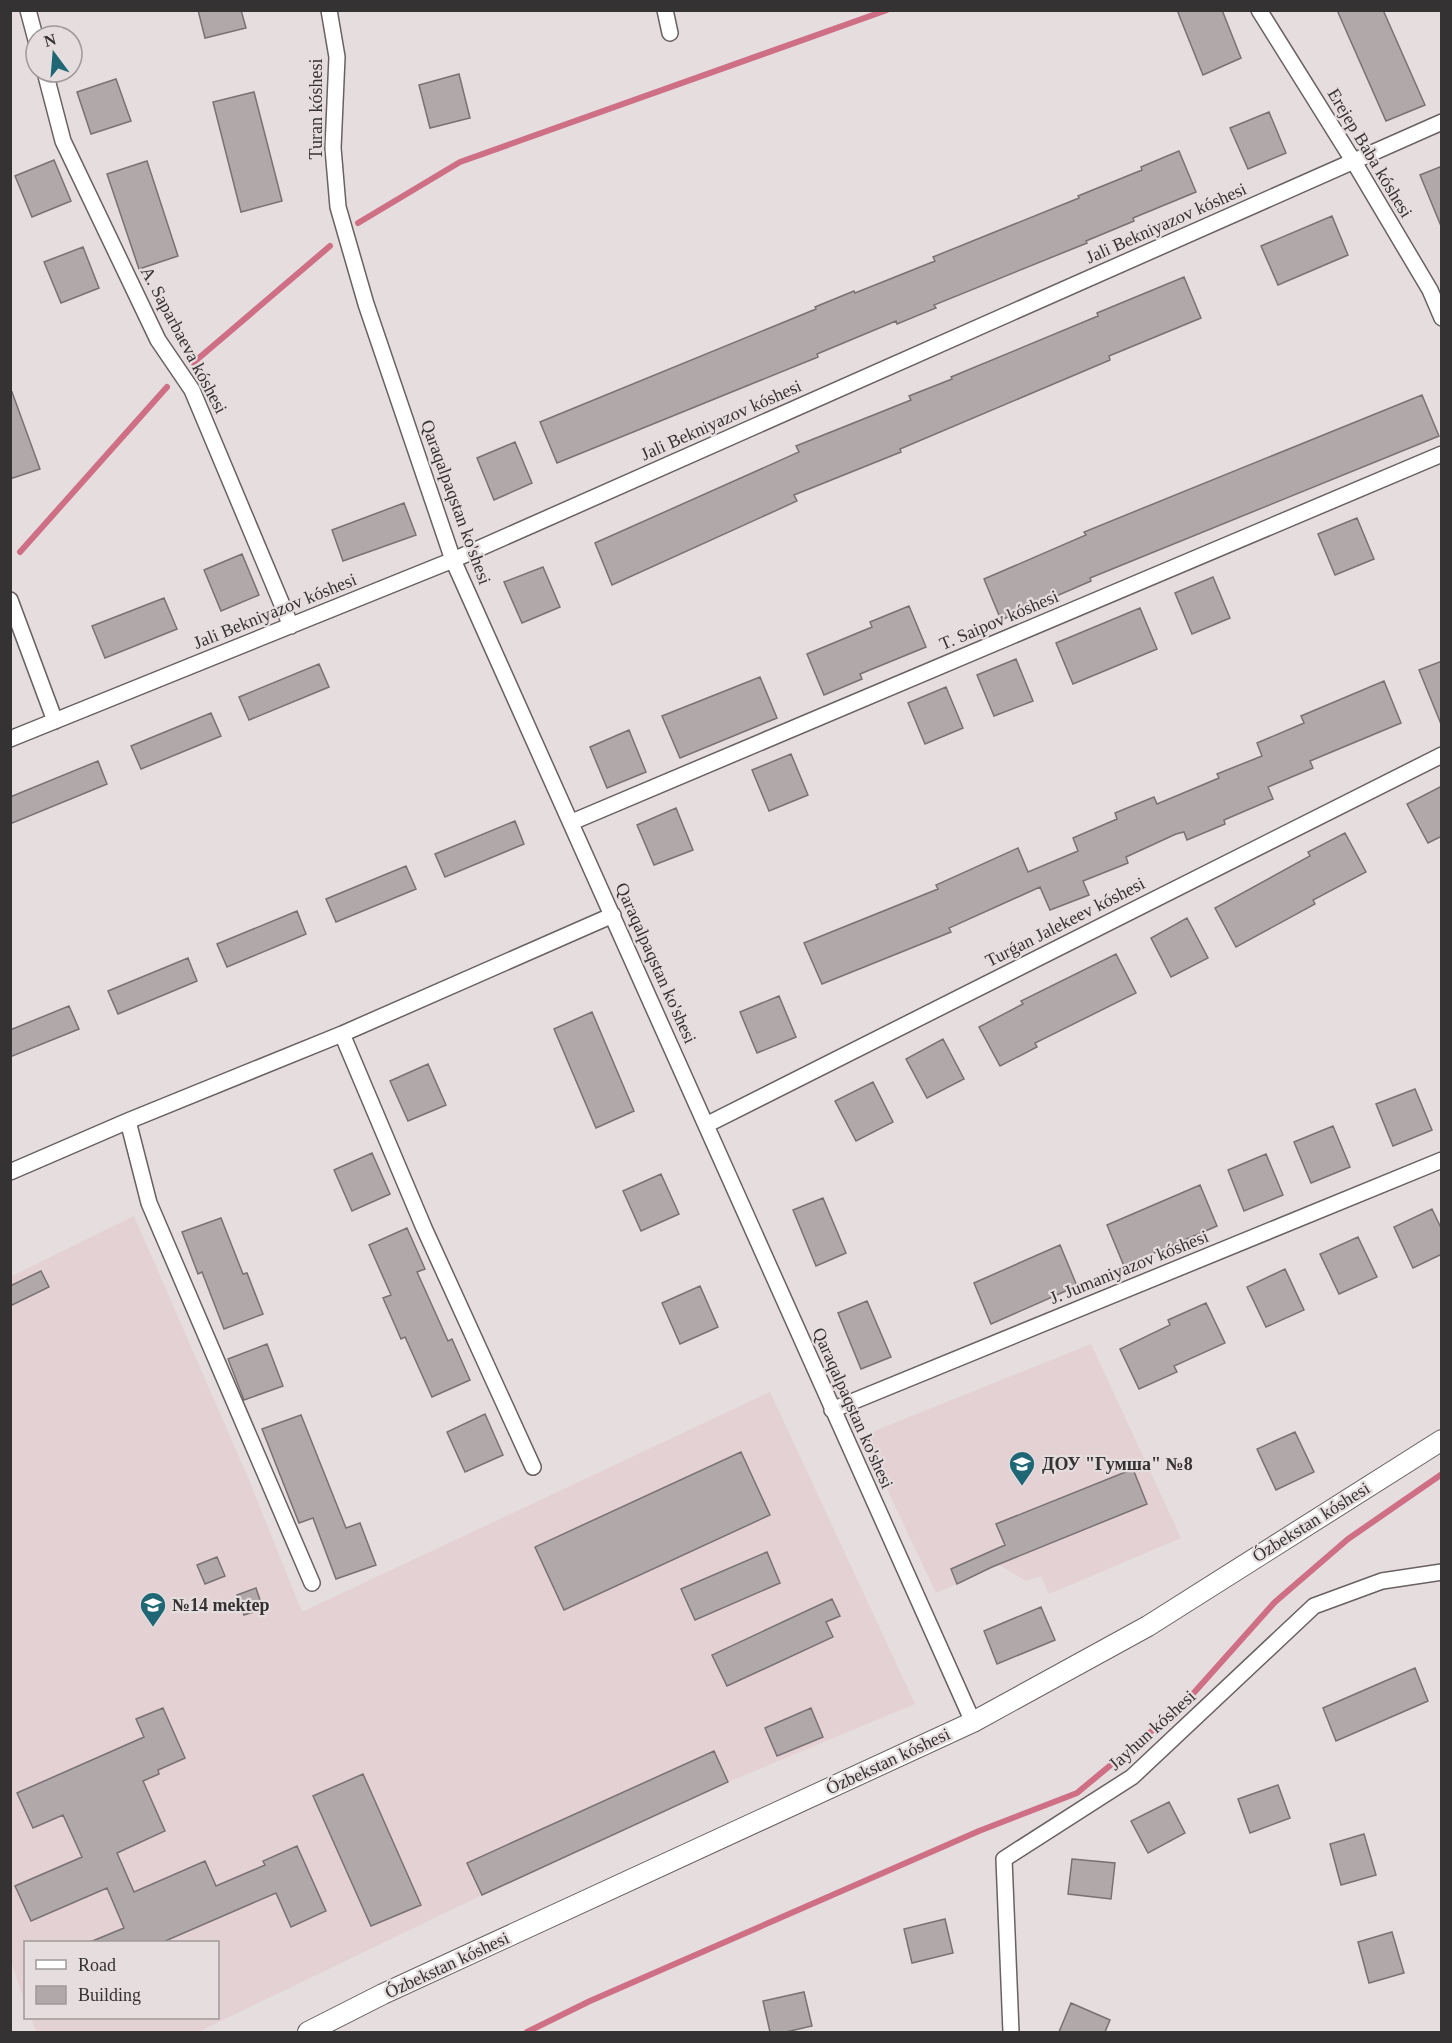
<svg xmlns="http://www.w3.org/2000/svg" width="1452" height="2043" font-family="Georgia,serif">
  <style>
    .built { fill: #e3d1d4 }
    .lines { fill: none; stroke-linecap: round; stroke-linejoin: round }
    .stream { stroke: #ce6f86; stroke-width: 6 }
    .building { fill: #b1a8aa; stroke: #797173; stroke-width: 1.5 }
    .minor-casing { stroke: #696162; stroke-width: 18 }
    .tertiary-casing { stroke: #696162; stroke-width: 22 }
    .minor { stroke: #fff; stroke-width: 15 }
    .tertiary { stroke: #fff; stroke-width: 20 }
    .labels { text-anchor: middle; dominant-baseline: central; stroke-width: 4.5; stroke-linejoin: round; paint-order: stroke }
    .street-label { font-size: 18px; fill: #353233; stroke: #e5ddde }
    .poi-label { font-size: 18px; font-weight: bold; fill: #353233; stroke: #e5ddde; text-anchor: start }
  </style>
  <rect width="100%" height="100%" fill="#e5ddde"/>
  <path class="built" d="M134,1216L249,1480L302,1612L770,1392L915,1704L728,1782L482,1895L198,2032H36L31,2018H218V1942H26L25,2003L11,1961L10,1277Z
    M1091,1344L1181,1538L1049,1594L1041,1576L1026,1581L999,1565L936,1593L862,1436Z"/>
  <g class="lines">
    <path class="stream" d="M358,223L460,162L887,10
      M193,363L330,246
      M20,552L167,387
      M527,2032L590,2001L979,1831L1077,1793L1183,1705L1275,1602L1348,1539L1442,1474"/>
  </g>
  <path class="building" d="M198,10H241L246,28L205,38Z
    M1177,10H1222L1241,58L1203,75Z
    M1337,10H1383L1425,105L1386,121Z
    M459,74L470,118L430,128L419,85Z
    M116,79L131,121L91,134L77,92Z
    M254,92L282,201L241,212L213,102Z
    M1269,112L1286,153L1248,169L1230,128Z
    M1179,151L1196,192L1133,218L1134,221L1086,241L1087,243L934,305L936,308L897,324L896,321L817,354L818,357L557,463L540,422L816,309L815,307L854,291L855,293L935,261L933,257L1079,198L1078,196L1142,170L1141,167Z
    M54,160L71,201L32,217L15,176Z
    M147,161L178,256L139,269L107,174Z
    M1442,166V226H1441L1420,175Z
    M1332,216L1348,255L1278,285L1261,246Z
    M83,247L99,288L61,303L44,262Z
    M1184,277L1201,318L1109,356L1110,360L900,449L901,452L794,495L797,501L612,585L595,543L799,452L796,446L911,400L909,396L952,379L951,377L1098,316L1097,313Z
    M12,392L40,469L10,479V393Z
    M1422,395L1439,436L1090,578L1091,581L1001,620L984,579L1086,535L1084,532Z
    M515,442L532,483L494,500L477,458Z
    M404,503L416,535L343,561L332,530Z
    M1357,518L1374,559L1335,575L1318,534Z
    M242,554L259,595L221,611L204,570Z
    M543,567L560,607L522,623L504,582Z
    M1213,577L1230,618L1192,634L1175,593Z
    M164,598L177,629L105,658L92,626Z
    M909,606L926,647L860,674L862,679L824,695L807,654L872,627L870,622Z
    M1140,608L1157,649L1073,684L1056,643Z
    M1016,659L1033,701L994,716L977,675Z
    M1442,661V724H1441L1419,670Z
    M319,664L329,687L249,720L239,697Z
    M760,677L777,718L680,758L662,716Z
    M1384,681L1401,723L1310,761L1313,768L1268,787L1273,799L1224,820L1225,824L1187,840L1184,832L1176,834L1126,857L1128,863L1083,881L1089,895L1050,910L1040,887L949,928L951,932L822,984L804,943L938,889L936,885L1018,848L1028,872L1078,851L1073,838L1117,819L1115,813L1154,797L1157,804L1219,778L1217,774L1262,756L1257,743L1304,723L1301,716Z
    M946,687L963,728L925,744L908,703Z
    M211,713L221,736L141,769L131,746Z
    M629,730L646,772L607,788L590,747Z
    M791,754L808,795L769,811L752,770Z
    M98,761L107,784L10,824V797Z
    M1442,786V836L1428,843L1407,804Z
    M676,808L693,850L654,865L637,825Z
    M515,821L524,844L445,877L435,854Z
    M1345,833L1366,872L1313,900L1315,904L1236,947L1215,908L1310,856L1308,852Z
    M406,866L416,889L336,922L326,899Z
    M297,911L306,934L227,967L217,944Z
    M1187,918L1208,958L1171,977L1151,938Z
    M1116,954L1136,993L1035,1043L1037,1047L1000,1066L979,1027L1023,1004L1021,1001Z
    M188,958L197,981L118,1014L108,991Z
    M779,996L796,1037L757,1053L740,1012Z
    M69,1006L79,1029L10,1057V1030Z
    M592,1012L634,1111L596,1128L554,1029Z
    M943,1039L964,1079L927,1098L906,1059Z
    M428,1064L446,1105L408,1121L390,1081Z
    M873,1082L893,1122L856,1141L835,1101Z
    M1415,1089L1432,1130L1393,1146L1376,1104Z
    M1333,1126L1350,1167L1311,1183L1294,1142Z
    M372,1153L390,1194L352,1211L334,1170Z
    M1266,1154L1283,1195L1244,1211L1228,1170Z
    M661,1174L679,1214L641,1231L623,1191Z
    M1200,1185L1217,1226L1124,1266L1107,1225Z
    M823,1198L846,1253L816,1266L793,1210Z
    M1432,1209L1442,1230V1254L1413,1268L1394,1227Z
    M221,1218L243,1274L247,1273L263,1314L224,1329L202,1272L198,1274L182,1232Z
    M407,1228L425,1269L417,1272L448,1341L452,1339L470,1380L432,1397L405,1337L401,1339L383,1298L391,1295L369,1245Z
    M1358,1237L1377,1277L1339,1294L1320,1254Z
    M1060,1245L1077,1286L991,1324L974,1283Z
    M1285,1269L1304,1310L1266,1327L1247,1287Z
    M41,1271L49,1287L10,1306V1286Z
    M700,1286L718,1327L680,1344L662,1303Z
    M867,1301L891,1357L861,1369L838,1313Z
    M1206,1303L1225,1343L1174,1366L1177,1372L1139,1389L1120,1349L1170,1325L1168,1320Z
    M267,1344L283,1386L244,1400L228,1359Z
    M485,1414L503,1455L465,1472L447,1432Z
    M301,1415L346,1528L360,1523L376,1565L336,1579L313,1518L299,1523L262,1429Z
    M1295,1432L1314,1472L1276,1490L1257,1449Z
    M741,1452L770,1515L564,1610L535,1547Z
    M1133,1469L1147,1504L992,1567L957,1584L951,1569L1005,1545L996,1524Z
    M767,1552L780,1583L695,1620L681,1589Z
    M217,1557L225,1576L205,1584L197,1565Z
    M256,1588L263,1609L244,1615L237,1595Z
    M832,1599L840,1616L826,1622L833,1637L727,1686L712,1655Z
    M1041,1607L1055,1640L997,1664L984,1631Z
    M1415,1668L1428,1701L1336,1741L1323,1708Z
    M163,1708L185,1758L158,1770L159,1774L143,1781L165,1831L117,1853L134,1892L205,1861L216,1886L265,1865L263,1861L297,1846L326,1911L291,1927L276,1893L163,1942H90L124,1928L107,1888L31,1921L15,1886L82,1857L63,1815L33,1828L17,1793L144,1737L136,1719Z
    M811,1708L823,1737L777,1756L765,1728Z
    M714,1751L728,1782L482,1895L467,1863Z
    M363,1774L421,1905L371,1926L313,1796Z
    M1278,1785L1290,1818L1250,1833L1238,1799Z
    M1169,1802L1185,1833L1148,1853L1131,1821Z
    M1364,1834L1376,1875L1341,1885L1330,1844Z
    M1072,1859L1115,1863L1111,1899L1068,1894Z
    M945,1919L953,1953L912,1963L904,1929Z
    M1392,1932L1404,1973L1369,1983L1358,1942Z
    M804,1992L812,2026L786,2032H770L763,2001Z
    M1071,2003L1110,2020L1105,2032H1059Z"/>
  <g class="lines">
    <g class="minor-casing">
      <path id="minor" d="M28,10L36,40
        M329,10L337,57L333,148L338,207L366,304L453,560L973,1722
        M665,10L670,33
        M1259,10L1354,162L1430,290L1442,318
        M45,72L63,141L158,340L192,390L291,626
        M10,600L55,721
        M10,739L453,560L1442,122
        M572,822L1442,454
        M342,1034L424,1228L533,1467
        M128,1121L149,1203L312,1583
        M706,1125L1442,755
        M10,1172L128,1121L342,1034L613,915
        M832,1410L1442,1160
        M1011,2032L1004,1859L1132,1777L1314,1606L1382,1581L1442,1572"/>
    </g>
    <g class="tertiary-casing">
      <path id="tertiary" d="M308,2032L383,1994L973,1722L1148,1626L1442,1440"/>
    </g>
    <use href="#minor" class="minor"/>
    <use href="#tertiary" class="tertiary"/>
  </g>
  <defs>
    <g id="school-pin" transform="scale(1.35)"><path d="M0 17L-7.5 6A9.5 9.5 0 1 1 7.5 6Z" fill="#206776" stroke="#e5ddde"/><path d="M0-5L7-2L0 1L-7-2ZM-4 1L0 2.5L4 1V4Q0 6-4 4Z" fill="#fff"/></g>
  </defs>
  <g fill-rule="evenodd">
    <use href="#school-pin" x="1022" y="1464"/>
    <use href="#school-pin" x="153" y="1605"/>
  </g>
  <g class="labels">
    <g class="street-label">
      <text transform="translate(316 109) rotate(-90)">Turan kóshesi</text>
      <text transform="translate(1370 153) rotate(59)">Erejep Baba kóshesi</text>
      <text transform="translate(1166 223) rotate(-24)">Jali Bekniyazov kóshesi</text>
      <text transform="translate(184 340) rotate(62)">A. Saparbaeva kóshesi</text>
      <text transform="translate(721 420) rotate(-24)">Jali Bekniyazov kóshesi</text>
      <text transform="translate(456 502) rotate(70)">Qaraqalpaqstan ko'shesi</text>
      <text transform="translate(275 611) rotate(-22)">Jali Bekniyazov kóshesi</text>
      <text transform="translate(999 620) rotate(-23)">T. Saipov kóshesi</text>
      <text transform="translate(1065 922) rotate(-27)">Turǵan Jalekeev kóshesi</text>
      <text transform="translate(656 963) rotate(66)">Qaraqalpaqstan ko'shesi</text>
      <text transform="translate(1129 1267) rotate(-22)">J. Jumaniyazov kóshesi</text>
      <text transform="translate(853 1408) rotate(66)">Qaraqalpaqstan ko'shesi</text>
      <text transform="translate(1311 1522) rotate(-32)">Ózbekstan kóshesi</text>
      <text transform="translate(1152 1730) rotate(-42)">Jayhun kóshesi</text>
      <text transform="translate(888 1761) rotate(-25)">Ózbekstan kóshesi</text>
      <text transform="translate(447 1965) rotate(-25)">Ózbekstan kóshesi</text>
    </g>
    <g class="poi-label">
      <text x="1042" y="1464">ДОУ "Гумша" №8</text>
      <text x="172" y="1605">№14 mektep</text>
    </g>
  </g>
  <rect width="1452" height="2043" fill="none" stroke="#353233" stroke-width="24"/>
  <rect x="24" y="1941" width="195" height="78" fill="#e5ddde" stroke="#9f999a" stroke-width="1.5"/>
  <rect x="36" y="1960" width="30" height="9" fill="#ffffff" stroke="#9f999a" stroke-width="1.5"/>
  <text x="78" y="1971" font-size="18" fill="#353233">Road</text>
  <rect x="36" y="1986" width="30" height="18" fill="#b1a8aa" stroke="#9f999a" stroke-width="1.5"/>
  <text x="78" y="2001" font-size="18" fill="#353233">Building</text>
  <g transform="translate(54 54) rotate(344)"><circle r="28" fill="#e5ddde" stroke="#9f999a" stroke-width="1.5"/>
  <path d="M0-4.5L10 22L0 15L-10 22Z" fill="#206776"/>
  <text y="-9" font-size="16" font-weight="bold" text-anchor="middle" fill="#353233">N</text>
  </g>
</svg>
